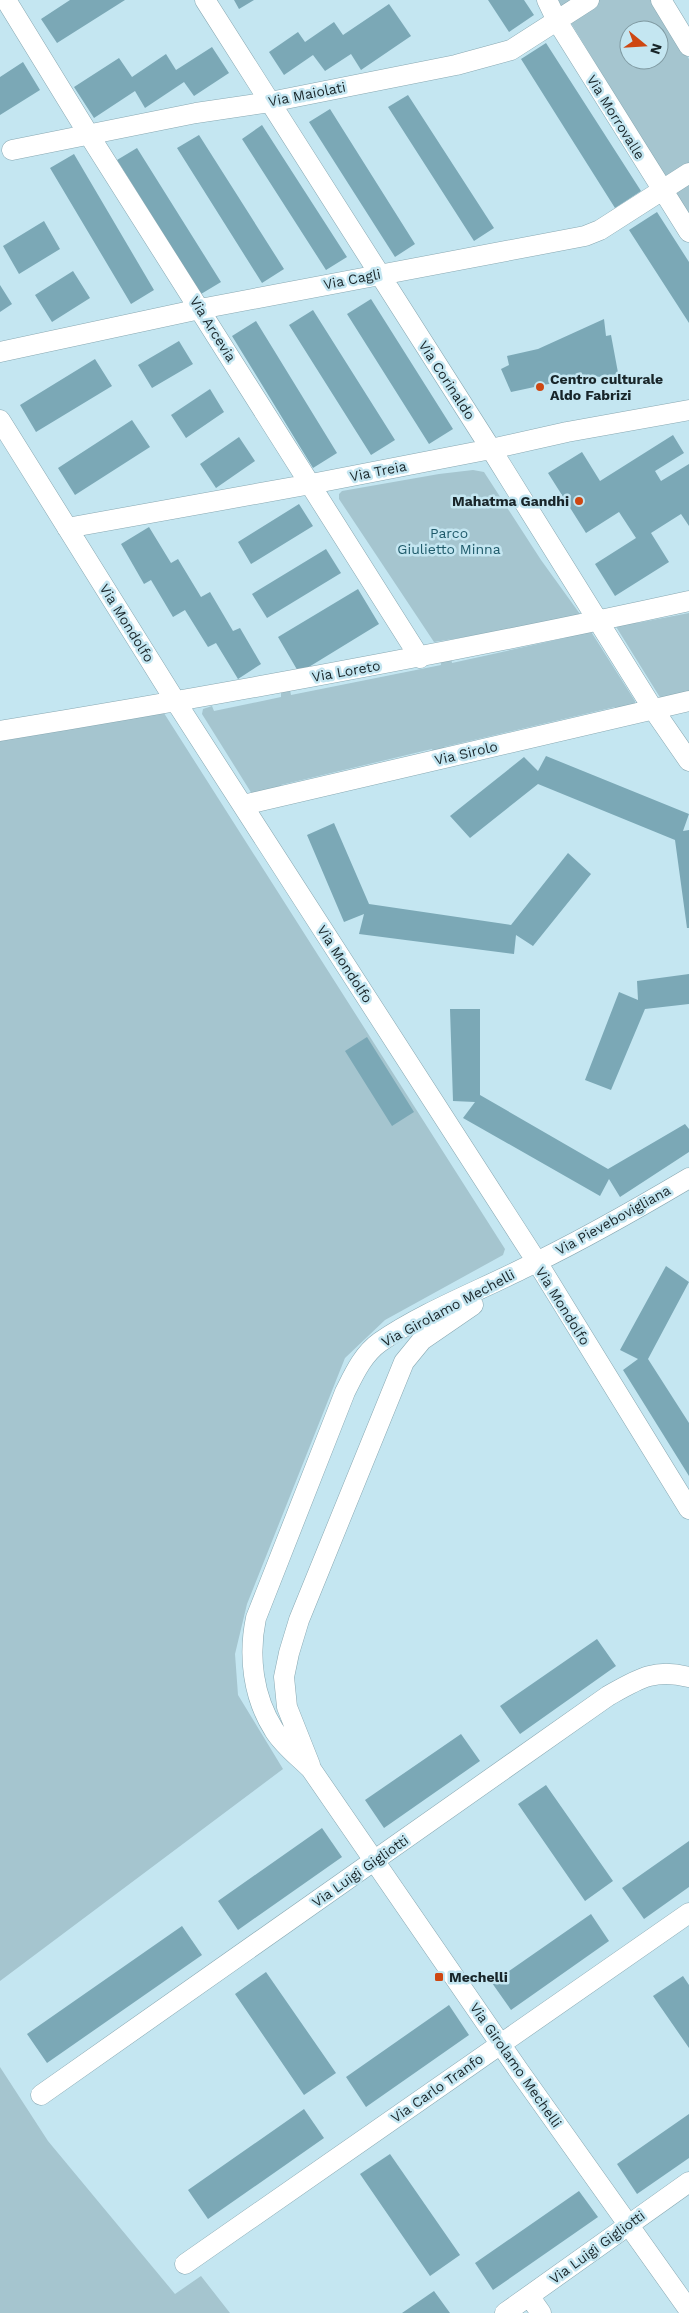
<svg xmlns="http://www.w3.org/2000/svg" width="689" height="2313" font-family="'Work Sans',sans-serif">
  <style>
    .green { fill: #a5c5cf; fill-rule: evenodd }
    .building { fill: #7ba8b6 }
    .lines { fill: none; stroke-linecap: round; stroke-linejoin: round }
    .minor-casing { stroke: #88a8b2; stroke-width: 21 }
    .minor { stroke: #fff; stroke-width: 20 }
    .poi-dot { fill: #ce4712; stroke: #c4e6f1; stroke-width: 2 }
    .labels { text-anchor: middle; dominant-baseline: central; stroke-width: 5; stroke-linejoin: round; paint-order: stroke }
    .street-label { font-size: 14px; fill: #182529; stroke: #c4e6f1 }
    .poi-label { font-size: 14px; font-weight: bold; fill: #182529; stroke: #c4e6f1; text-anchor: start }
    .park-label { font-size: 14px; fill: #1e5a6a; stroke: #c4e6f1 }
  </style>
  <rect width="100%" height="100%" fill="#c4e6f1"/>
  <path class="green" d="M557,0H651L689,59V217ZM629,30H659V60H629Z
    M473,470L484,472L541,560L580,614L574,620L434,642L339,499V494L342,491L439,474Z
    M689,613V694L661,699L615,625L636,618L637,623Z
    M590,630L635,701V706L616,712L615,707L444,747L445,752L434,755L432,749L281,785L282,791L252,794L202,714L203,709L212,706L214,711L281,697V692L290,690L291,695L441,665L440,659L451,657L452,663L565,638V632Z
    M162,710L505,1249L503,1255L385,1320L345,1358L247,1604L235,1654L238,1695L283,1769L0,1981V739Z
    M0,2067L48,2141L175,2294L201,2276L230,2313H0Z"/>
  <path class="building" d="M70,0H125L57,43L41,19Z
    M234,0H254L239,9Z
    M488,0H524L534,15L509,32Z
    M389,4L411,36L361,70L351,54L325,71L313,55L284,75L269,52L298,32L305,42L334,22L343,35Z
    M546,43L641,191L615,208L521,59Z
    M212,47L229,73L194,96L184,82L145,108L135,91L94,118L74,87L119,58L132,77L166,54L176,70Z
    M23,62L40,90L0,115V77Z
    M408,95L494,228L474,241L388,107Z
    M330,109L415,244L395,257L309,122Z
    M262,125L347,257L326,270L242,139Z
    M199,135L284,269L262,283L177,148Z
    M137,148L221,282L201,294L117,160Z
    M74,154L154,290L131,304L50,168Z
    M657,212L689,262V323L629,230Z
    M44,221L60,249L19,274L3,246Z
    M73,271L90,298L52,322L35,295Z
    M0,285L12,304L0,312Z
    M371,299L453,429L429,444L347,314Z
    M313,310L395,440L371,455L289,325Z
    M604,319L606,336L611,335L619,378L586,376L511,392L501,369L509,365L507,356L538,349Z
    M256,321L337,453L313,468L232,336Z
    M179,341L193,364L152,388L138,365Z
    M95,359L112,386L36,432L20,405Z
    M210,389L224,412L186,438L171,415Z
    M132,420L150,447L75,495L58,468Z
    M673,435L684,453L655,471L661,481L689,464V526L681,514L651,533L669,562L615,596L595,564L636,538L619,512L586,533L548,473L582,452L600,481Z
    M239,437L255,461L216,488L200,464Z
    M299,504L313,526L251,564L238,542Z
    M149,527L171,563L178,559L201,597L210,592L233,631L240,628L261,664L238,679L216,643L208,647L185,610L173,617L151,580L144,584L121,544Z
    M326,549L341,573L267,618L252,594Z
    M358,589L379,624L299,673L278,637Z
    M546,756L689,814L683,831L689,830V928H687L675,840L538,784L470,838L450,816L524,757L538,771Z
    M334,823L369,904L511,925L568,853L591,874L533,946L516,935L514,954L359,934L364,914L344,922L307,835Z
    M689,974V1004L645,1009L611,1090L585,1080L619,992L638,1000L637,981Z
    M450,1009H480V1095L608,1169L685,1124L689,1129V1152L620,1197L609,1179L600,1196L463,1118L475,1102L453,1101Z
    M367,1037L414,1112L392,1126L345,1051Z
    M666,1266L689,1282L648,1359L689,1423V1476L623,1370L638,1359L620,1350Z
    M597,1639L616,1666L520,1734L500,1706Z
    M461,1734L480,1761L384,1828L365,1800Z
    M546,1785L613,1881L585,1901L518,1804Z
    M322,1828L342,1857L238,1930L218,1901Z
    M689,1841V1887L644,1919L622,1888Z
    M591,1914L609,1941L511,2010L492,1983Z
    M182,1926L202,1955L47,2063L27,2034Z
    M266,1972L336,2073L304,2095L235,1994Z
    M683,1976L689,1985V2048L653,1996Z
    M449,2005L469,2035L366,2107L346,2077Z
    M304,2109L324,2138L208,2219L188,2190Z
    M689,2114V2158L637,2194L617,2164Z
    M390,2154L460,2255L430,2276L360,2174Z
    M579,2191L598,2217L493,2290L475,2263Z
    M434,2291L450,2313H402Z"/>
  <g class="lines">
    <g class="minor-casing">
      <path id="minor" d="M6,0L89,135L420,658
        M205,0L491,449L653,709L689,761
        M547,0L557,21L689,232
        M661,0L689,46
        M12,150L196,113L270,102L456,65L511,50L589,0
        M0,352L200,309L585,236L600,230L689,173
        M0,420L176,702L537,1262L689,1509
        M67,528L311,484L491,449L567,432L689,410
        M0,731C231,693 461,651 689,601
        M243,805L689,701
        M689,1178C635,1210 579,1242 522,1269C476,1292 422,1313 380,1342C363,1354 354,1374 345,1392L256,1618C248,1656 253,1697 274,1730C283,1745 299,1757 311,1769L519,2071L689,2310
        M310,1765L287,1707L284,1677L289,1653L299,1620L404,1362L422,1340L473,1305
        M41,2095L608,1696C638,1679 654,1668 689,1677
        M185,2264L689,1913
        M529,2296L541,2313
        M505,2313L689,2182"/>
    </g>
    <use href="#minor" class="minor"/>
  </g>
  <g class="poi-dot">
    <circle cx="540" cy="387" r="5"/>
    <circle cx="579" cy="501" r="5"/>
    <rect x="434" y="1972" width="10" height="10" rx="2.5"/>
  </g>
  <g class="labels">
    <g class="street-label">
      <text transform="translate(307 94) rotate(-11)">Via Maiolati</text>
      <text transform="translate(616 117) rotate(58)">Via Morrovalle</text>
      <text transform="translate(352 279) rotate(-11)">Via Cagli</text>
      <text transform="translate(213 329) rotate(58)">Via Arcevia</text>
      <text transform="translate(447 380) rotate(57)">Via Corinaldo</text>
      <text transform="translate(378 471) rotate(-11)">Via Treia</text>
      <text transform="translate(127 623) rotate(58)">Via Mondolfo</text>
      <text transform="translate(346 671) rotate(-10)">Via Loreto</text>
      <text transform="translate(466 753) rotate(-13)">Via Sirolo</text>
      <text transform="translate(345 964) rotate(57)">Via Mondolfo</text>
      <text transform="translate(613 1220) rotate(-29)">Via Pievebovigliana</text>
      <text transform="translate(563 1306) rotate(58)">Via Mondolfo</text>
      <text transform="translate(448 1308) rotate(-28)">Via Girolamo Mechelli</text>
      <text transform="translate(360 1871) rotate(-35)">Via Luigi Gigliotti</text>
      <text transform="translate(516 2065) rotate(55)">Via Girolamo Mechelli</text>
      <text transform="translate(437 2088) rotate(-35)">Via Carlo Tranfo</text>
      <text transform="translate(597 2247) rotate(-36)">Via Luigi Gigliotti</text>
    </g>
    <g class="poi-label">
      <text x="550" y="379">Centro culturale<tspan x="550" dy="16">Aldo Fabrizi</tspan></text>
      <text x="569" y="501" text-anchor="end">Mahatma Gandhi</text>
      <text x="449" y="1977">Mechelli</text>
    </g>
    <g class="park-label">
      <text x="449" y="533">Parco<tspan x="449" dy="16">Giulietto Minna</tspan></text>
    </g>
  </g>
  <g transform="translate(644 45) rotate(108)"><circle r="24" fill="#c4e6f1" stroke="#7f99a1"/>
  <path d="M0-4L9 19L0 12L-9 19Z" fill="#ce4712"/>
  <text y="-8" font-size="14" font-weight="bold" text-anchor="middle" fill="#182529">N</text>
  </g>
</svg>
